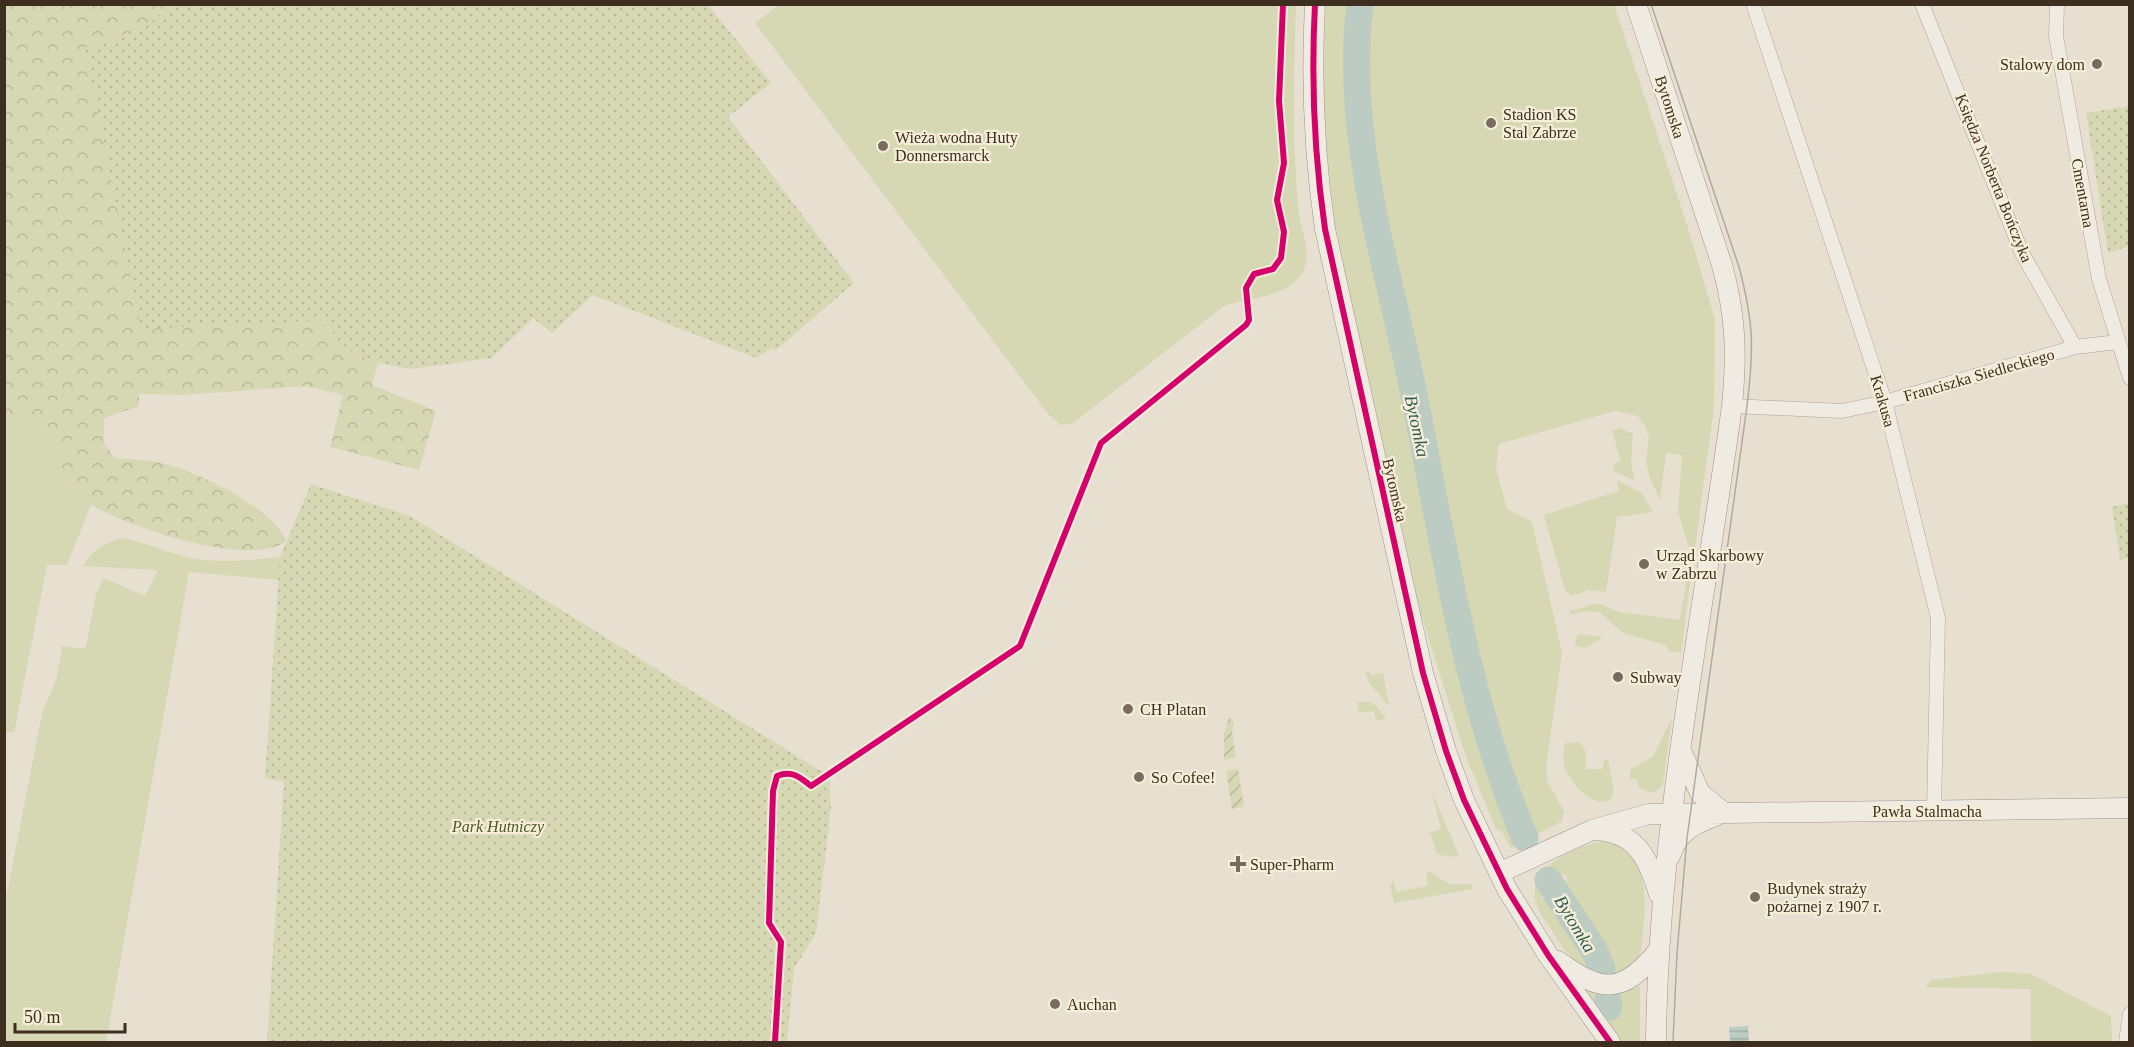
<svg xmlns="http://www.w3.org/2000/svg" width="2134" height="1047" font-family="Georgia,serif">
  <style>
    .grass { fill: #d6d7b3; fill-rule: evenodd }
    .forest { fill: url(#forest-crowns) }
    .park { fill: url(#park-dots) }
    .garden { fill: url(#garden-furrows) }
    .water { fill: url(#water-rules) }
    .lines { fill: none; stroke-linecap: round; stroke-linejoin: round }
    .river { stroke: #bcccc2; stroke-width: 27 }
    .street-casing { stroke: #ada599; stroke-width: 15 }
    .secondary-casing { stroke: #9c958a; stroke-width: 21 }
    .street { stroke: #efebe3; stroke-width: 14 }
    .secondary { stroke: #efebe3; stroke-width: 20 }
    .tram { stroke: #afaaa2; stroke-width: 1.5 }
    .cycleway-casing { stroke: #f7eed8; stroke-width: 10 }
    .cycleway { stroke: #d6006c; stroke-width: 6 }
    .poi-dot { fill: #786c5e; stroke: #f7eed8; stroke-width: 2 }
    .labels { text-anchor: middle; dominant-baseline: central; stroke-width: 4.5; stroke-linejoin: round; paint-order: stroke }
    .poi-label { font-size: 16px; fill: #3d2e20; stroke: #f7eed8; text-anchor: start }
    .street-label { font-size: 16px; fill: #3d2e20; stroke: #f7eed8 }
    .park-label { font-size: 16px; font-style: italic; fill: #4d5a26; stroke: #f7eed8 }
    .water-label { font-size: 18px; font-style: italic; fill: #2f5d5a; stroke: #f7eed8 }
  </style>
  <defs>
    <pattern id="forest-crowns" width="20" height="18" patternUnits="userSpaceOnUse" patternTransform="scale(1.5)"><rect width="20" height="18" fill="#d6d7b3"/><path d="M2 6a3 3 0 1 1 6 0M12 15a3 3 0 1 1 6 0" fill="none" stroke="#b9b99a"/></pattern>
    <pattern id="park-dots" width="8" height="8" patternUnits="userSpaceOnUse" patternTransform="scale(1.5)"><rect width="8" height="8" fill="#d6d7b3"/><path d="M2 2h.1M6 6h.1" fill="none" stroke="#b9b99a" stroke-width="1.8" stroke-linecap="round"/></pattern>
    <pattern id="garden-furrows" width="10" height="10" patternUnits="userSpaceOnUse" patternTransform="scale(1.5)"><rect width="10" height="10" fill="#d6d7b3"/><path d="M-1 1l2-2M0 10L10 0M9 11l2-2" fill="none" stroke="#b9b99a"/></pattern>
    <pattern id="water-rules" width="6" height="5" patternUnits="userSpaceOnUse" patternTransform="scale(1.5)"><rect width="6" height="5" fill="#bcccc2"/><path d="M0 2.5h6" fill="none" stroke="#a2b0a6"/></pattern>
  </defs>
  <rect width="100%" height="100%" fill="#e7e0d1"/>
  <path class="grass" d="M779,5H1296C1294,72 1292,139 1298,206C1299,227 1314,253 1302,273C1286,299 1250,296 1224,306L1072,424L1061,425L1049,415L755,23Z
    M1325,5H1352L1348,67L1358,169L1396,338L1465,674L1478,724L1520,844L1511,848L1501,830L1497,831L1466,757L1417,602L1335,232L1323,118Z
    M1368,5H1614L1688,228L1715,319L1714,407L1695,548H1689L1678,512L1682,455L1666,453L1660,500L1649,476L1646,461L1649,438L1645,426L1638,416L1615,411L1499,444L1496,468L1507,509L1532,522L1562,652L1547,760V781L1564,811L1562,821L1533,837L1494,722L1436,468L1394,266L1365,114Z
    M4,413L38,420L59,434L66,481L91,505L67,565H47L14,733L4,732Z
    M1620,428L1633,434L1631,463L1635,481L1614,471L1613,464L1621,461L1612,431Z
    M1617,480L1642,493L1653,512L1617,517L1606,592L1589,590L1571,596L1565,590L1544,515L1619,491Z
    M120,538C144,541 164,551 187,557C218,564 248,560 280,557V580L189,572L106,1042H5V903L42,714L57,677L62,646L83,649L86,646L96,594L104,578L145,596L158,570L83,566C92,550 104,544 120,538Z
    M1692,567L1681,653L1669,651L1666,645L1623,633L1599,612L1585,611L1570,615V611L1598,603L1619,612L1680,620L1688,570Z
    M1579,634L1603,637L1585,648L1575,646L1576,637Z
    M1369,671L1370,675L1383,673L1389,706L1369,683L1365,672Z
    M1368,701L1377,706L1386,719L1376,721L1374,711L1359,713L1357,703Z
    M1672,718L1663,784L1658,790L1649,793L1639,787L1637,779H1630V770L1653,756Z
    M1579,742L1586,752V769H1603L1604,760H1608L1614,792L1609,801C1589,806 1572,784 1565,768C1562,761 1564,751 1565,743Z
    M1432,792L1459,855L1450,857L1437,854L1430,832L1441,829Z
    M1597,842C1658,841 1645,919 1640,957L1637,964L1606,979C1574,963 1569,958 1550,928C1544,919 1537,910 1535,899C1529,867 1573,849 1597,842ZM1564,874L1568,878L1561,885L1602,952L1607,968L1595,971L1588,955L1547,894L1543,896L1541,908L1542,895L1546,893L1540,883L1555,876L1558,880Z
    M1429,871L1449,884H1472V889L1394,903L1390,884L1394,881L1396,892L1428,886L1426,875Z
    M2001,972L2031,974L2111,1016L2112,1042H2031V989L1925,987L1932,980Z
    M1636,985L1640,987V1042H1621L1586,994L1587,990L1616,994Z"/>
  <path class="forest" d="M4,5H172L143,29L85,48L299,319L328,320L338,345L378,363L372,385L436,411L419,470L330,447L343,395L306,386L182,395L139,394V406L104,418V443L115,458C130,459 146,460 161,463C193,469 276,509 286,541C251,569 127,527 92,505C84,501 75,490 69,483C60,473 61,447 59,434L38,420L5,413Z"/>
  <path class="park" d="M172,4L708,5L771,83L728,117L854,283L775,351L772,348L756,358L593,295L552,333L533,318L492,358L410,369L378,363L338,345L328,320L141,329L85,48L143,29Z
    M2129,106V246L2108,253L2086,113Z
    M311,484L410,516L829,776L831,807L816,933L794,969L787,1042H267L284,781L265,779L280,557Z
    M2129,503V558L2120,560L2112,507Z"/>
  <path class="garden" d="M1229,717L1234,723L1232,732L1236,757L1224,760V734Z
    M1238,769L1244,806L1232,809L1226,771Z"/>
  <path class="water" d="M1748,1026L1749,1042H1730L1729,1027Z"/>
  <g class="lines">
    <path class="river" d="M1360,4C1344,133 1386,260 1412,385C1443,538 1464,694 1525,838
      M1548,880L1595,952L1602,969
      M1608,1000L1609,1007"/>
    <g class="street-casing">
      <path id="street" d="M1753,4L1885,402L1938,618L1934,812
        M1922,4L2022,253L2075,347
        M2057,4L2056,36L2099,279L2130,378
        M1732,406L1842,411L1885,402L2075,347L2118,342
        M2126,1042L2130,1014"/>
    </g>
    <g class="secondary-casing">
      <path id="secondary" d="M1315,4C1311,80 1314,154 1325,229L1423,673L1446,751L1464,800L1507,889L1548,955L1610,1042
        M1636,4L1722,265C1736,316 1737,354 1732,406C1703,618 1658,828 1656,1042
        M1682,753L1700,793L1724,813
        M1595,830C1637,832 1648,858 1659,894
        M1670,856C1678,831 1694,824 1718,815
        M1499,873L1592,830L1649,814L2130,808
        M1558,961C1602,993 1622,995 1658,951"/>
    </g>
    <use href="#street" class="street"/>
    <use href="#secondary" class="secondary"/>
    <path class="tram" d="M1651,4L1739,267C1754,323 1754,349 1747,406L1687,838L1677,953L1673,1042"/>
    <g class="cycleway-casing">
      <path id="cycleway" d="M1315,4C1311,80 1314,154 1325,229L1423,673L1446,751L1464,800L1507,889L1548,955L1610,1042
        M775,1042L781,942L769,923L773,791L777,776C792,770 800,777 811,786L1020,646L1101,443L1246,325L1249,320L1246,288L1254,274L1273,269L1281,258L1284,232L1277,200L1284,163L1279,101L1283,4"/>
    </g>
    <use href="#cycleway" class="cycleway"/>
  </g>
  <g class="poi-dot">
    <circle cx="2097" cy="64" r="6"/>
    <circle cx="1491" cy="123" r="6"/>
    <circle cx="883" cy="146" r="6"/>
    <circle cx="1644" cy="564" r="6"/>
    <circle cx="1618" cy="677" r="6"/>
    <circle cx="1128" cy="709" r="6"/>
    <circle cx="1139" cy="777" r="6"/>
    <path d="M1235 855h6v6h6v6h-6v6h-6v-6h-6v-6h6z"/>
    <circle cx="1755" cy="897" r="6"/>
    <circle cx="1055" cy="1004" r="6"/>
  </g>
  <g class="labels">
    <g class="poi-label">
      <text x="2085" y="64" text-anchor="end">Stalowy dom</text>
      <text x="1503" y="114">Stadion KS<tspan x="1503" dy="18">Stal Zabrze</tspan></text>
      <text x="895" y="137">Wieża wodna Huty<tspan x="895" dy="18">Donnersmarck</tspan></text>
      <text x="1656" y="555">Urząd Skarbowy<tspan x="1656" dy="18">w Zabrzu</tspan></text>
      <text x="1630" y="677">Subway</text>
      <text x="1140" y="709">CH Platan</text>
      <text x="1151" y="777">So Cofee!</text>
      <text x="1250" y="864">Super-Pharm</text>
      <text x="1767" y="888">Budynek straży<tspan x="1767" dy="18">pożarnej z 1907 r.</tspan></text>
      <text x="1067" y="1004">Auchan</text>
    </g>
    <g class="street-label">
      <text transform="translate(1670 107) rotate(72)">Bytomska</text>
      <text transform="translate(1994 178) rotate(68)">Księdza Norberta Bończyka</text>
      <text transform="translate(2083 193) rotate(80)">Cmentarna</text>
      <text transform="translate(1979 375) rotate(-16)">Franciszka Siedleckiego</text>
      <text transform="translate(1883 401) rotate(74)">Krakusa</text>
      <text transform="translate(1395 490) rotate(77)">Bytomska</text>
      <text x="1927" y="811">Pawła Stalmacha</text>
    </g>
    <g class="park-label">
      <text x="498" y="826">Park Hutniczy</text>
    </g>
    <g class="water-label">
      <text transform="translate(1417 426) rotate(78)">Bytomka</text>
      <text transform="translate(1575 924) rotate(59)">Bytomka</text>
    </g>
  </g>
  <rect width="2134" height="1047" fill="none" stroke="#3d2e20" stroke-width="12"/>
  <path d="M15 1023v9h110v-9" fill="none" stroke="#3d2e20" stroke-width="3"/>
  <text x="24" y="1023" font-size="18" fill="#3d2e20" stroke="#f7eed8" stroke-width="4.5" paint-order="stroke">50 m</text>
</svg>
